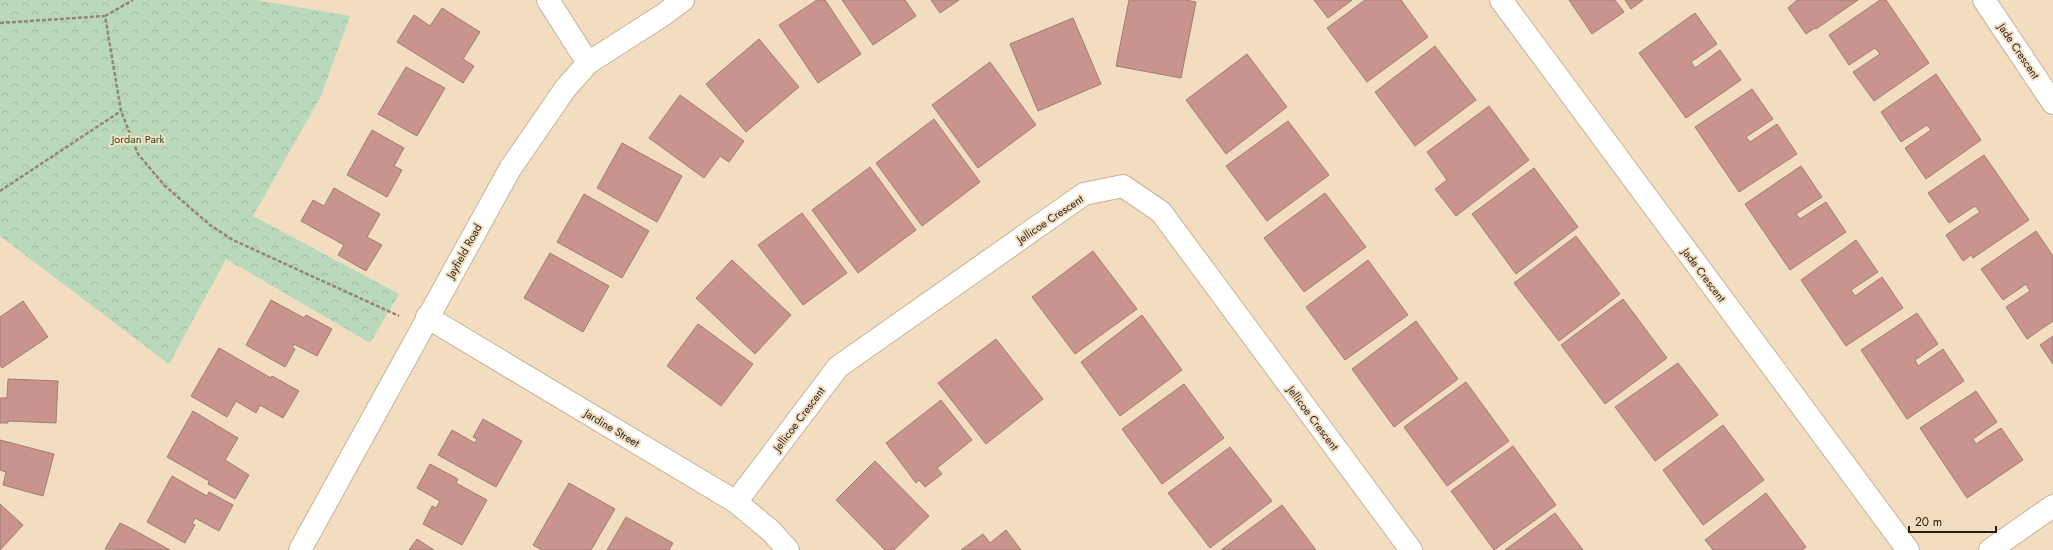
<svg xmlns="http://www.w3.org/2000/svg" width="2053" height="550" font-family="Jost,sans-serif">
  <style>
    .park { fill: url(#park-crowns) }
    .building { fill: #c9948e; stroke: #a07c78 }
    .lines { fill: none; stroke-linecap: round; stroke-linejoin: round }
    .minor-casing { stroke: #c7b296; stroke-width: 24 }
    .path { stroke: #958571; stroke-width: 2.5; stroke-dasharray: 4 2; stroke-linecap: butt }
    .minor { stroke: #fff; stroke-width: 22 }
    .labels { text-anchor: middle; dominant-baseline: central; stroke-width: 4; stroke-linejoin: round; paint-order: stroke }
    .street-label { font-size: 11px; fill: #251d12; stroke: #f3ddc1 }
    .park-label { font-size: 11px; fill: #1d5426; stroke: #f3ddc1 }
  </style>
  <defs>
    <pattern id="park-crowns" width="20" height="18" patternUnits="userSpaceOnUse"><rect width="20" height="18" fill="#bad8bb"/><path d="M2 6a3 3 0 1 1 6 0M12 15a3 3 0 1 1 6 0" fill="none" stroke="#a0b9a0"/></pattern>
  </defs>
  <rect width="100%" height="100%" fill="#f3ddc1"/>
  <path class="park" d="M0,0H256L350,16L321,96L253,216L399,294L370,343L226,259L169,364L0,236Z"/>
  <path class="building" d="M817,0H825L861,54L818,83L779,25Z
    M842,0H905L916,16L873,45Z
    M931,0H959L940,13Z
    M1129,0H1186L1196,2L1181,78L1116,66Z
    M1314,0H1352L1328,18Z
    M1365,0H1401L1428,37L1367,82L1327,28Z
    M1569,0H1615L1624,12L1592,34Z
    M1625,0H1643L1631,9Z
    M1797,0H1858L1816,29L1815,28L1806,34L1788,8Z
    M1880,0H1886L1929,63L1874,101L1853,72L1880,54L1875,48L1849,65L1829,35Z
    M442,8L480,32L463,59L474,66L463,83L397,42L414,15L430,26Z
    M1695,13L1717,44L1691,62L1695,68L1720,50L1741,80L1686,118L1639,53Z
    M1073,18L1101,84L1038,111L1010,44Z
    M759,39L799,87L746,132L706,84Z
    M1435,46L1476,100L1415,146L1375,92Z
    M1247,54L1287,107L1226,154L1186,100Z
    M990,62L1036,125L978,168L932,105Z
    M406,67L445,88L417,136L378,114Z
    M1936,74L1981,140L1926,179L1905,148L1931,130L1927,125L1901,142L1881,112Z
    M1752,89L1773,119L1746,137L1750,142L1777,124L1797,154L1739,192L1695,127Z
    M680,95L744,141L729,162L720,156L704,178L649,138Z
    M1489,106L1529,160L1456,216L1435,189L1447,180L1427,152Z
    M934,119L980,182L922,226L876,163Z
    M1288,121L1329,175L1267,221L1226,166Z
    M372,130L404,148L394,166L402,170L387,197L347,175Z
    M622,143L682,176L657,222L597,188Z
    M1984,155L2029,220L1973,258L1971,255L1963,261L1946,235L1980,212L1975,206L1949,223L1928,193Z
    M1801,166L1822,197L1796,214L1800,219L1826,202L1846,232L1790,270L1745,204Z
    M870,167L916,230L858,273L812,210Z
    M1534,168L1578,227L1516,274L1472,214Z
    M334,188L380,214L367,237L382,245L366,271L338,255L344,245L301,221L313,200L324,206Z
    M1325,193L1366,247L1304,292L1264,238Z
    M584,194L649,231L622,278L557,242Z
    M802,213L847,273L803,305L758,245Z
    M2036,231L2053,256V321L2027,339L2006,307L2030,291L2026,284L2003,300L1981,269Z
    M1576,236L1620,294L1559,341L1514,283Z
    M1856,240L1878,272L1851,290L1855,296L1882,277L1903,308L1846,346L1801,280Z
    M1093,251L1137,309L1075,354L1032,297Z
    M550,253L609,286L583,332L524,298Z
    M732,260L791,315L755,354L696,298Z
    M1368,260L1408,315L1345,360L1306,307Z
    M1623,299L1667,358L1605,404L1561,345Z
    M271,300L304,318L306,315L332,329L317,356L294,344L292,348L295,349L285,367L246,345Z
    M23,301L48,337L2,368L0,365V317Z
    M1917,313L1938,344L1915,360L1918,366L1943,349L1964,381L1907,419L1861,350Z
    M1142,315L1182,370L1120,416L1081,362Z
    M1416,321L1458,379L1394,427L1352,369Z
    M698,324L753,364L721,406L667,366Z
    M2053,336V364L2040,345Z
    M996,339L1043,399L986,444L938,383Z
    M219,348L271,378L272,376L299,391L283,418L260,405L256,413L236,401L227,417L191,396Z
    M1678,363L1718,415L1655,461L1615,407Z
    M8,379L58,381L56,423L8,421V423H0V398H7Z
    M1466,382L1509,441L1447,486L1404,427Z
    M1184,384L1224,438L1162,484L1122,429Z
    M1976,391L1997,422L1973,439L1976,444L2001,428L2023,460L1967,498L1920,428Z
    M941,400L972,440L937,468L942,474L925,487L919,480L916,483L886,443Z
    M193,411L238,438L225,460L249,475L235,499L208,484L209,481L167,457Z
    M483,419L522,441L496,487L438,455L452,430L475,443L477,439L473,437Z
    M1723,425L1764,480L1703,525L1663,470Z
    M0,440L54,454L43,496L3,485L6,472L0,470Z
    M1513,446L1556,505L1494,550L1451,491Z
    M1230,447L1272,501L1210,548L1168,493Z
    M875,461L929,516L894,550H885L836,500Z
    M430,464L458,479L456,483L487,500L462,545L423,524L432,506L436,508L440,501L417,488Z
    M172,476L207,496L209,492L233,505L219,531L195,518L192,524L195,525L185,543L147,522Z
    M569,483L615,509L591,550H542L533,545Z
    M1766,493L1806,547L1802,550H1713L1705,540Z
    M0,504L23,525L0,550Z
    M1282,505L1316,550H1221Z
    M1555,513L1583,550H1505Z
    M626,517L673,543L669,550H607Z
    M120,523L134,530L170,550L105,549Z
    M1006,530L1021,550H961L983,534L990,543Z
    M417,539L434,550H409Z"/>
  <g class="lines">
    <g class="minor-casing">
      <path id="minor" d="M548,0L588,63
        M1501,0L1908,550
        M1984,0L2053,103
        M427,317L736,502L771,531L788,550
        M736,502L838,367L1084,194L1123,186L1161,212L1411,550
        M300,550L510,169L565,89L588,63L663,15L683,0
        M1990,550L2053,506"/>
    </g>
    <path class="path" d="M105,16L133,0
      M0,23L105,16L121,111L138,154L165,186L210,225L233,240L399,316
      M0,191L121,111"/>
    <use href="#minor" class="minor"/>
  </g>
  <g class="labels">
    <g class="street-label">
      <text transform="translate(2019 51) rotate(56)">Jade Crescent</text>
      <text transform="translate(1050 219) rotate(-34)">Jellicoe Crescent</text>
      <text transform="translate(464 251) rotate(-61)">Jayfield Road</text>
      <text transform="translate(1704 275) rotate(53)">Jade Crescent</text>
      <text transform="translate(1313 418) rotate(53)">Jellicoe Crescent</text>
      <text transform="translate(799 419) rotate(-53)">Jellicoe Crescent</text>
      <text transform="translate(612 428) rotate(31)">Jardine Street</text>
    </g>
    <g class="park-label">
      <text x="138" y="139">Jordan Park</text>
    </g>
  </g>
  <path d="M1909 526v6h87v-6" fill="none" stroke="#251d12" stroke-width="2"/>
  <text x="1915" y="526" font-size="12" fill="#251d12" stroke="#f3ddc1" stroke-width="3" paint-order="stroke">20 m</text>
</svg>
